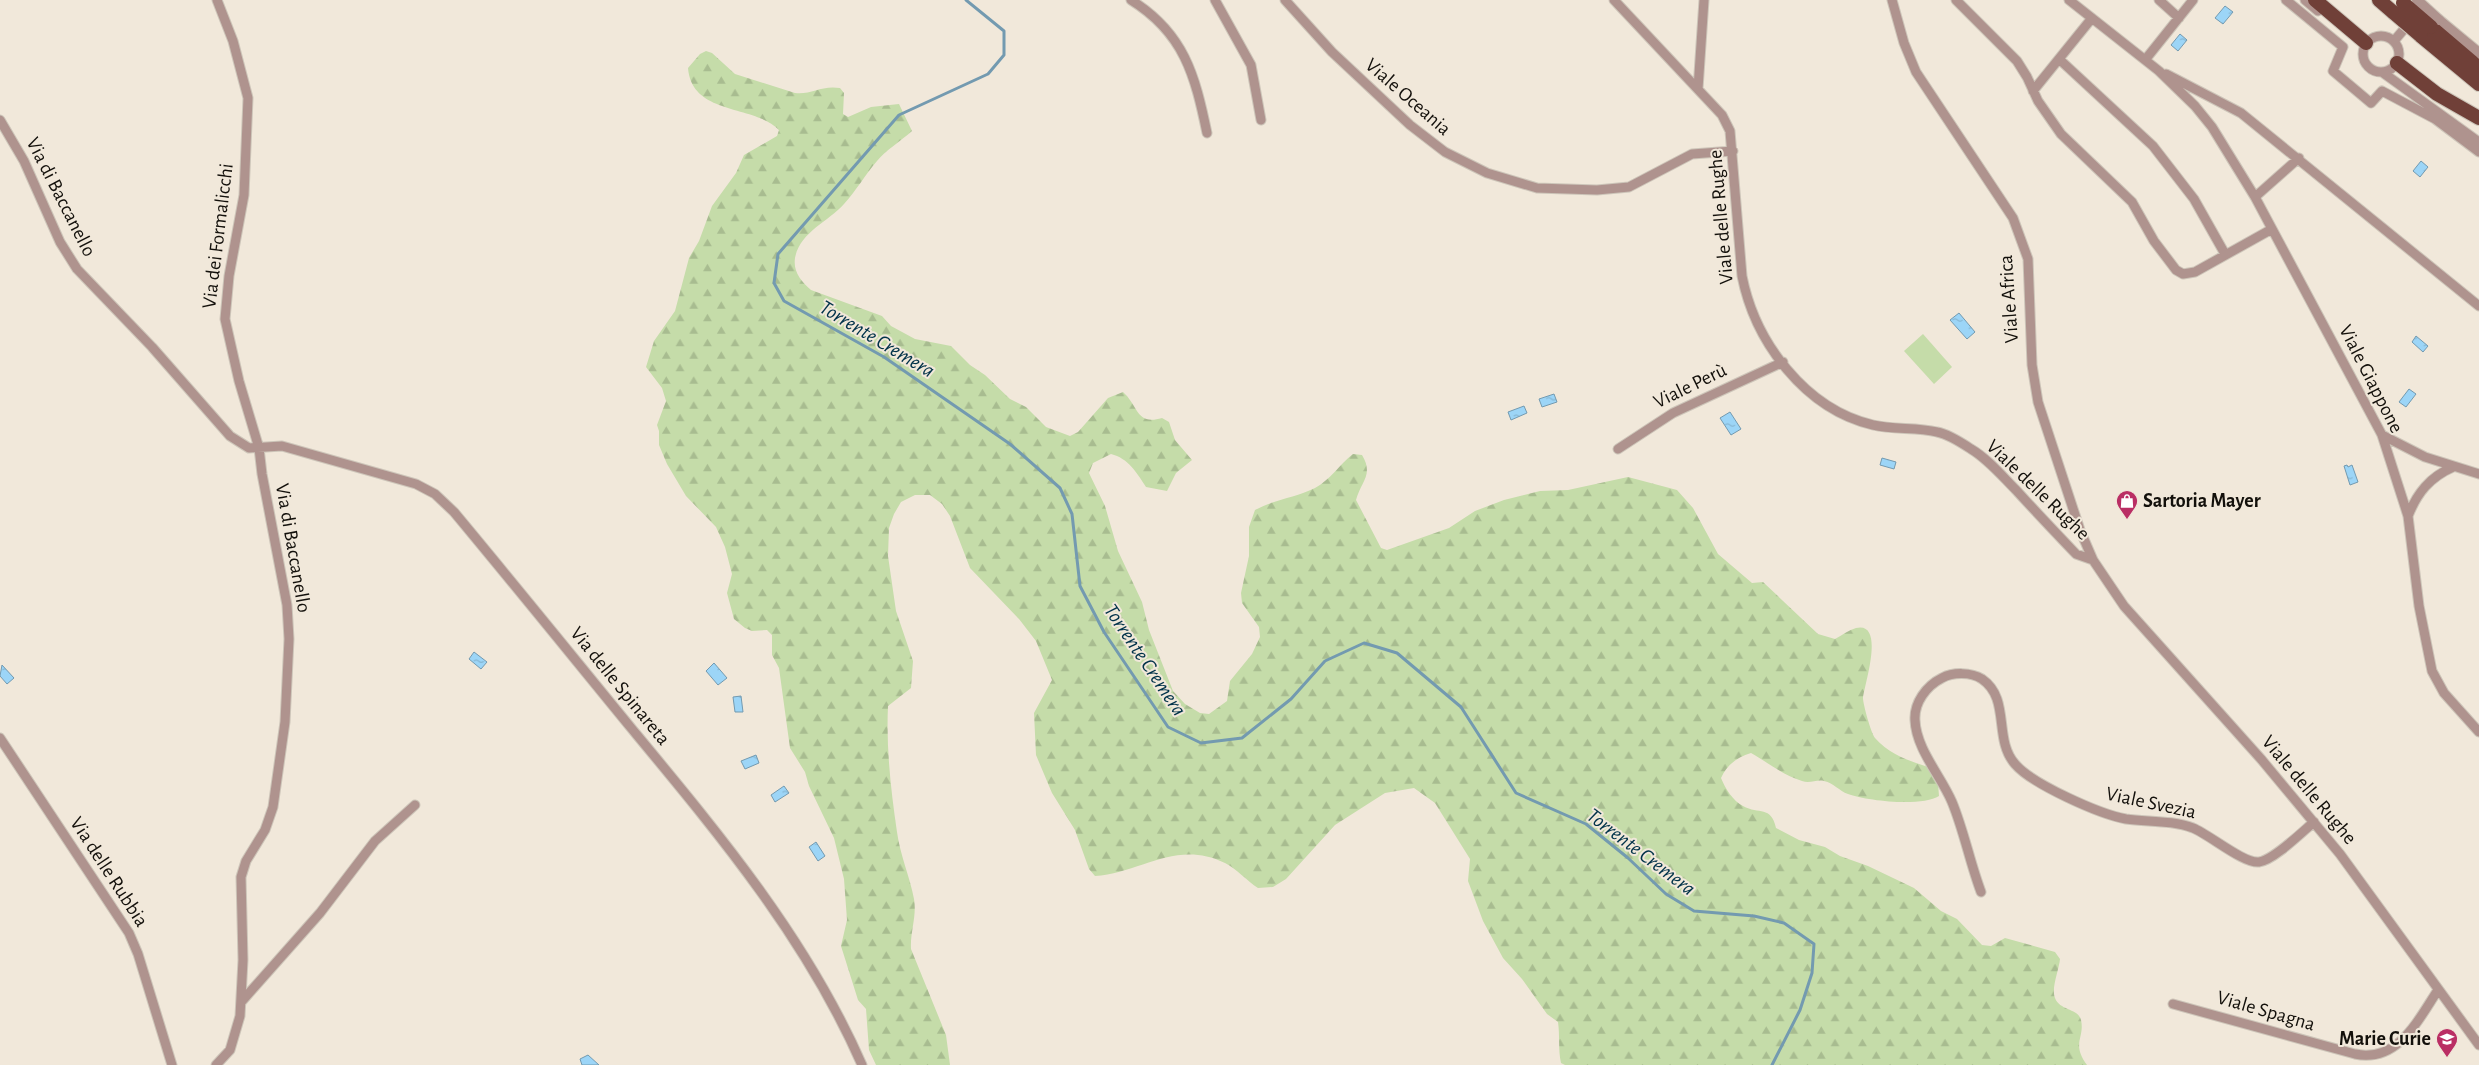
<svg xmlns="http://www.w3.org/2000/svg" width="2479" height="1065" font-family="'Alegreya Sans',sans-serif">
  <style>
    .forest { fill: url(#forest-firs) }
    .garden { fill: #c5dca9 }
    .water { fill: url(#water-ripples); stroke: #739ab0 }
    .lines { fill: none; stroke-linecap: round; stroke-linejoin: round }
    .stream { stroke: #739ab0; stroke-width: 3 }
    .minor-casing { stroke: #cdc5b9; stroke-width: 11 }
    .tertiary-casing { stroke: #cdc5b9; stroke-width: 12 }
    .trunk-casing { stroke: #cdc5b9; stroke-width: 16 }
    .minor { stroke: #af938e; stroke-width: 9 }
    .tertiary { stroke: #af938e; stroke-width: 10 }
    .trunk { stroke: #704038; stroke-width: 14 }
    .tertiary-bridge-casing { stroke: #cdc5b9; stroke-width: 12; stroke-linecap: butt }
    .trunk-bridge-casing { stroke: #cdc5b9; stroke-width: 16; stroke-linecap: butt }
    .tertiary-bridge { stroke: #af938e; stroke-width: 10 }
    .trunk-bridge { stroke: #704038; stroke-width: 14 }
    .labels { text-anchor: middle; dominant-baseline: central; stroke-width: 4; stroke-linejoin: round; paint-order: stroke }
    .street-label { font-size: 20px; fill: #13100b; stroke: #f1e8da }
    .poi-label { font-size: 20px; font-weight: bold; fill: #13100b; stroke: #f1e8da; text-anchor: start }
    .water-label { font-size: 21px; font-style: italic; fill: #003249; stroke: #f1e8da }
  </style>
  <defs>
    <pattern id="forest-firs" width="22" height="20" patternUnits="userSpaceOnUse" patternTransform="scale(1.25)"><rect width="22" height="20" fill="#c5dca9"/><path d="M5 1l3.5 6h-7zM16 11l3.5 6h-7z" fill="#a8bc90"/></pattern>
    <pattern id="water-ripples" width="26" height="14" patternUnits="userSpaceOnUse" patternTransform="scale(1.25)"><rect width="26" height="14" fill="#9cd5f7"/><path d="M2 4q2-2 4 0t4 0M15 11q2-2 4 0t4 0" fill="none" stroke="#86b6d2"/></pattern>
  </defs>
  <rect width="100%" height="100%" fill="#f1e8da"/>
  <path class="forest" d="M706,51L712,53L735,74L795,93C811,95 821,85 840,88L844,93L843,114L848,117L871,107L899,104L912,131C901,141 886,150 877,161C865,175 856,191 844,204C828,222 800,232 795,258C793,272 801,281 811,290L882,316L891,326L915,339L951,346L970,365L985,375L1010,399L1026,407L1046,427L1070,436L1078,432L1108,398L1123,392C1138,405 1136,426 1162,418L1169,422L1175,440L1192,460L1176,473L1167,491L1146,487C1137,473 1128,458 1111,454L1093,463L1089,473L1105,506L1118,551L1142,602L1149,630L1173,691L1185,704L1200,713L1209,714L1227,701L1230,681L1252,654L1260,637L1259,627L1242,603L1241,593L1249,556V527L1255,510C1275,499 1295,498 1315,488C1330,480 1339,465 1353,454L1362,455C1374,475 1361,481 1356,500L1381,548L1387,550L1449,528L1475,511L1504,500L1540,491L1568,490L1628,477L1677,490L1693,508L1718,554L1752,583L1763,582L1818,634L1835,639C1842,635 1849,630 1856,628C1886,621 1864,686 1863,698C1863,704 1871,733 1875,738C1889,754 1909,761 1928,767L1938,783L1939,796C1922,807 1867,801 1848,794C1839,791 1834,783 1824,781C1817,779 1810,784 1802,781C1784,776 1767,762 1751,753C1737,757 1727,765 1721,778C1725,788 1733,801 1743,806C1759,815 1771,805 1776,828L1799,840L1825,847L1840,856L1868,866L1914,888L1941,911L1957,919L1982,945L1991,946L2005,938L2055,952L2060,959C2059,970 2051,988 2055,998C2060,1011 2078,1008 2081,1020C2085,1038 2071,1043 2087,1065H1565L1561,1063C1558,1049 1560,1036 1558,1022L1547,1014L1522,979L1503,958L1483,921L1468,881L1470,859L1435,803L1414,788L1385,793L1335,825L1286,879L1273,887L1258,888C1247,881 1237,869 1225,863C1176,839 1141,873 1095,876L1089,869L1075,830L1052,793L1036,755L1034,713L1052,680L1036,641L1019,619L970,568L950,516L942,504L930,495H915L901,502L894,514L889,528L888,556L896,611L913,661L911,688L888,706C886,748 891,791 897,832C900,855 910,877 914,899C917,916 910,932 911,949L946,1035L950,1065H876L869,1050L866,1009L858,1000L841,946L847,920L844,879L834,838L809,786L805,772L790,748L779,668L772,655V635L767,630L752,631L745,628L734,619L727,593L732,574L725,547L716,527L686,496L667,464L659,445V431L657,425L666,401L662,388L646,367L654,341L675,311L689,258L699,241L712,206L736,173L744,155L777,136L779,130C754,104 692,116 688,68L700,54Z"/>
  <path class="garden" d="M1923,334L1952,367L1934,384L1904,351Z"/>
  <path class="water" d="M2225,6L2233,12L2223,24L2215,18Z
    M2180,34L2187,40L2178,51L2171,45Z
    M2421,161L2428,167L2420,177L2413,171Z
    M1959,313L1975,332L1967,339L1950,320Z
    M2416,336L2428,346L2423,352L2412,342Z
    M2409,389L2416,394L2406,407L2399,402Z
    M1554,394L1557,402L1542,407L1539,399Z
    M1524,406L1527,413L1511,420L1508,412Z
    M1730,412L1741,429L1731,435L1720,418Z
    M1882,458L1896,462L1894,469L1880,465Z
    M2347,465L2348,467L2352,465L2358,482L2350,485L2344,466Z
    M474,652L487,662L481,669L469,659Z
    M714,663L727,678L718,685L706,671Z
    M2,665L14,678L7,684L0,676Z
    M741,696L743,712H735L733,697Z
    M756,755L759,763L745,769L741,761Z
    M784,786L789,793L775,802L771,795Z
    M816,842L825,856L818,861L809,847Z
    M588,1055L599,1065H582L580,1059Z"/>
  <g class="lines">
    <path class="stream" d="M966,0L1004,31V55L988,74L899,115L778,254L774,283L784,301L884,357L1010,444L1060,488L1072,514L1080,586L1104,632L1168,727L1201,743L1242,738L1291,699L1325,661L1364,643L1397,653L1461,707L1516,793L1586,824L1628,858L1666,894L1694,911L1754,916L1784,923L1814,944L1812,973L1800,1010L1772,1065"/>
    <g class="minor-casing">
      <path id="minor" d="M1131,0C1184,33 1195,75 1207,133
        M1215,0L1251,65L1261,120
        M1285,0L1332,52L1410,125L1445,152L1487,173L1537,188L1597,190L1629,187L1692,154L1733,151
        M1614,0L1722,115L1730,131L1742,276C1755,342 1805,409 1873,425C1894,430 1916,427 1937,432C1948,434 1962,443 1971,449C1988,459 2002,476 2016,490C2036,512 2056,533 2076,554L2093,560
        M1892,0L1904,43L1916,72L2013,218L2028,259L2032,365L2038,402L2080,530L2093,560L2124,606L2261,759L2340,854L2479,1045
        M1956,0L2017,61L2027,77L2038,101L2061,134L2132,202L2154,241L2176,270L2183,274L2195,272L2272,229
        M2069,0L2159,71L2195,106L2212,127L2255,197L2382,435L2408,516L2419,606L2432,671L2444,693L2479,732
        M2159,0L2179,18
        M2286,0L2343,47L2333,71L2371,103L2382,91L2435,119L2479,152
        M2305,0L2318,11
        M2363 54a18 18 0 1 1 36 0a18 18 0 1 1-36 0Z
        M2394,41L2410,22
        M2059,59L2153,146L2194,199L2225,254
        M2145,60L2193,0
        M2382,72L2479,142
        M2166,74L2241,113L2479,306
        M1698,89L1704,0
        M2033,91L2092,18
        M0,120L24,161L60,242L77,269L152,347L230,436L249,448L282,446L416,484L435,494L454,512C514,584 573,657 632,729C719,834 807,939 862,1065
        M2255,197L2299,158
        M2382,435L2425,457L2479,474
        M1618,449L1673,413L1783,362
        M2408,516C2417,493 2430,477 2453,467
        M0,738L129,933L138,954L172,1065
        M1981,892C1970,863 1964,831 1952,802C1941,776 1916,749 1915,720C1914,703 1926,686 1942,678C1953,672 1971,672 1982,679C2011,699 1993,739 2015,764C2032,784 2099,814 2126,819C2148,822 2172,820 2193,828C2210,835 2244,864 2259,862C2274,860 2302,832 2314,822
        M242,1001L320,913L375,841L415,805
        M2173,1004L2355,1054C2398,1063 2418,1020 2438,990
        M216,1065L230,1050L240,1016L243,960L241,877L246,861L265,830L273,807L285,722L289,639L287,605L262,474L259,448L239,381L225,319L229,276L244,195L248,98L233,41L217,0"/>
    </g>
    <g class="tertiary-casing">
      <path id="tertiary" d="M2439,20L2479,53"/>
    </g>
    <g class="trunk-casing">
      <path id="trunk" d="M2315,0L2366,43
        M2379,0L2394,13
        M2431,27L2479,68
        M2421,36L2479,84
        M2397,63L2437,94L2479,118"/>
    </g>
    <use href="#minor" class="minor"/>
    <use href="#tertiary" class="tertiary"/>
    <use href="#trunk" class="trunk"/>
    <g class="tertiary-bridge-casing">
      <path id="tertiary-bridge" d="M2417,0L2439,20"/>
    </g>
    <g class="trunk-bridge-casing">
      <path id="trunk-bridge" d="M2403,3L2431,27
        M2394,13L2421,36"/>
    </g>
    <use href="#tertiary-bridge" class="tertiary-bridge"/>
    <use href="#trunk-bridge" class="trunk-bridge"/>
  </g>
  <defs>
    <g id="shop-pin" transform="scale(1.125)"><path d="M0 17L-7.5 6A9.5 9.5 0 1 1 7.5 6Z" fill="#ba2e64" stroke="#f1e8da"/><path d="M-5-2.5h2.3a2.7 3.5 0 0 1 5.4 0H5L5.5 6h-11ZM-1.5-2.5h3a1.5 2.3 0 0 0-3 0Z" fill="#fff"/></g>
    <g id="school-pin" transform="scale(1.125)"><path d="M0 17L-7.5 6A9.5 9.5 0 1 1 7.5 6Z" fill="#ba2e64" stroke="#f1e8da"/><path d="M0-5L7-2L0 1L-7-2ZM-4 1L0 2.5L4 1V4Q0 6-4 4Z" fill="#fff"/></g>
  </defs>
  <g fill-rule="evenodd">
    <use href="#shop-pin" x="2127" y="501"/>
    <use href="#school-pin" x="2447" y="1039"/>
  </g>
  <g class="labels">
    <g class="street-label">
      <text transform="translate(1408 97) rotate(41)">Viale Oceania</text>
      <text transform="translate(61 197) rotate(63)">Via di Baccanello</text>
      <text transform="translate(1721 217) rotate(-95)">Viale delle Rughe</text>
      <text transform="translate(218 236) rotate(-83)">Via dei Formalicchi</text>
      <text transform="translate(2009 299) rotate(-94)">Viale Africa</text>
      <text transform="translate(2371 379) rotate(63)">Viale Giappone</text>
      <text transform="translate(1690 386) rotate(-26)">Viale Perù</text>
      <text transform="translate(2038 490) rotate(44)">Viale delle Rughe</text>
      <text transform="translate(293 548) rotate(80)">Via di Baccanello</text>
      <text transform="translate(620 686) rotate(51)">Via delle Spinareta</text>
      <text transform="translate(2309 790) rotate(50)">Viale delle Rughe</text>
      <text transform="translate(2151 803) rotate(12)">Viale Svezia</text>
      <text transform="translate(109 872) rotate(57)">Via delle Rubbia</text>
      <text transform="translate(2266 1011) rotate(16)">Viale Spagna</text>
    </g>
    <g class="poi-label">
      <text x="2143" y="501">Sartoria Mayer</text>
      <text x="2431" y="1039" text-anchor="end">Marie Curie</text>
    </g>
    <g class="water-label">
      <text transform="translate(877 339) rotate(31)">Torrente Cremera</text>
      <text transform="translate(1145 660) rotate(56)">Torrente Cremera</text>
      <text transform="translate(1641 852) rotate(37)">Torrente Cremera</text>
    </g>
  </g>
</svg>
